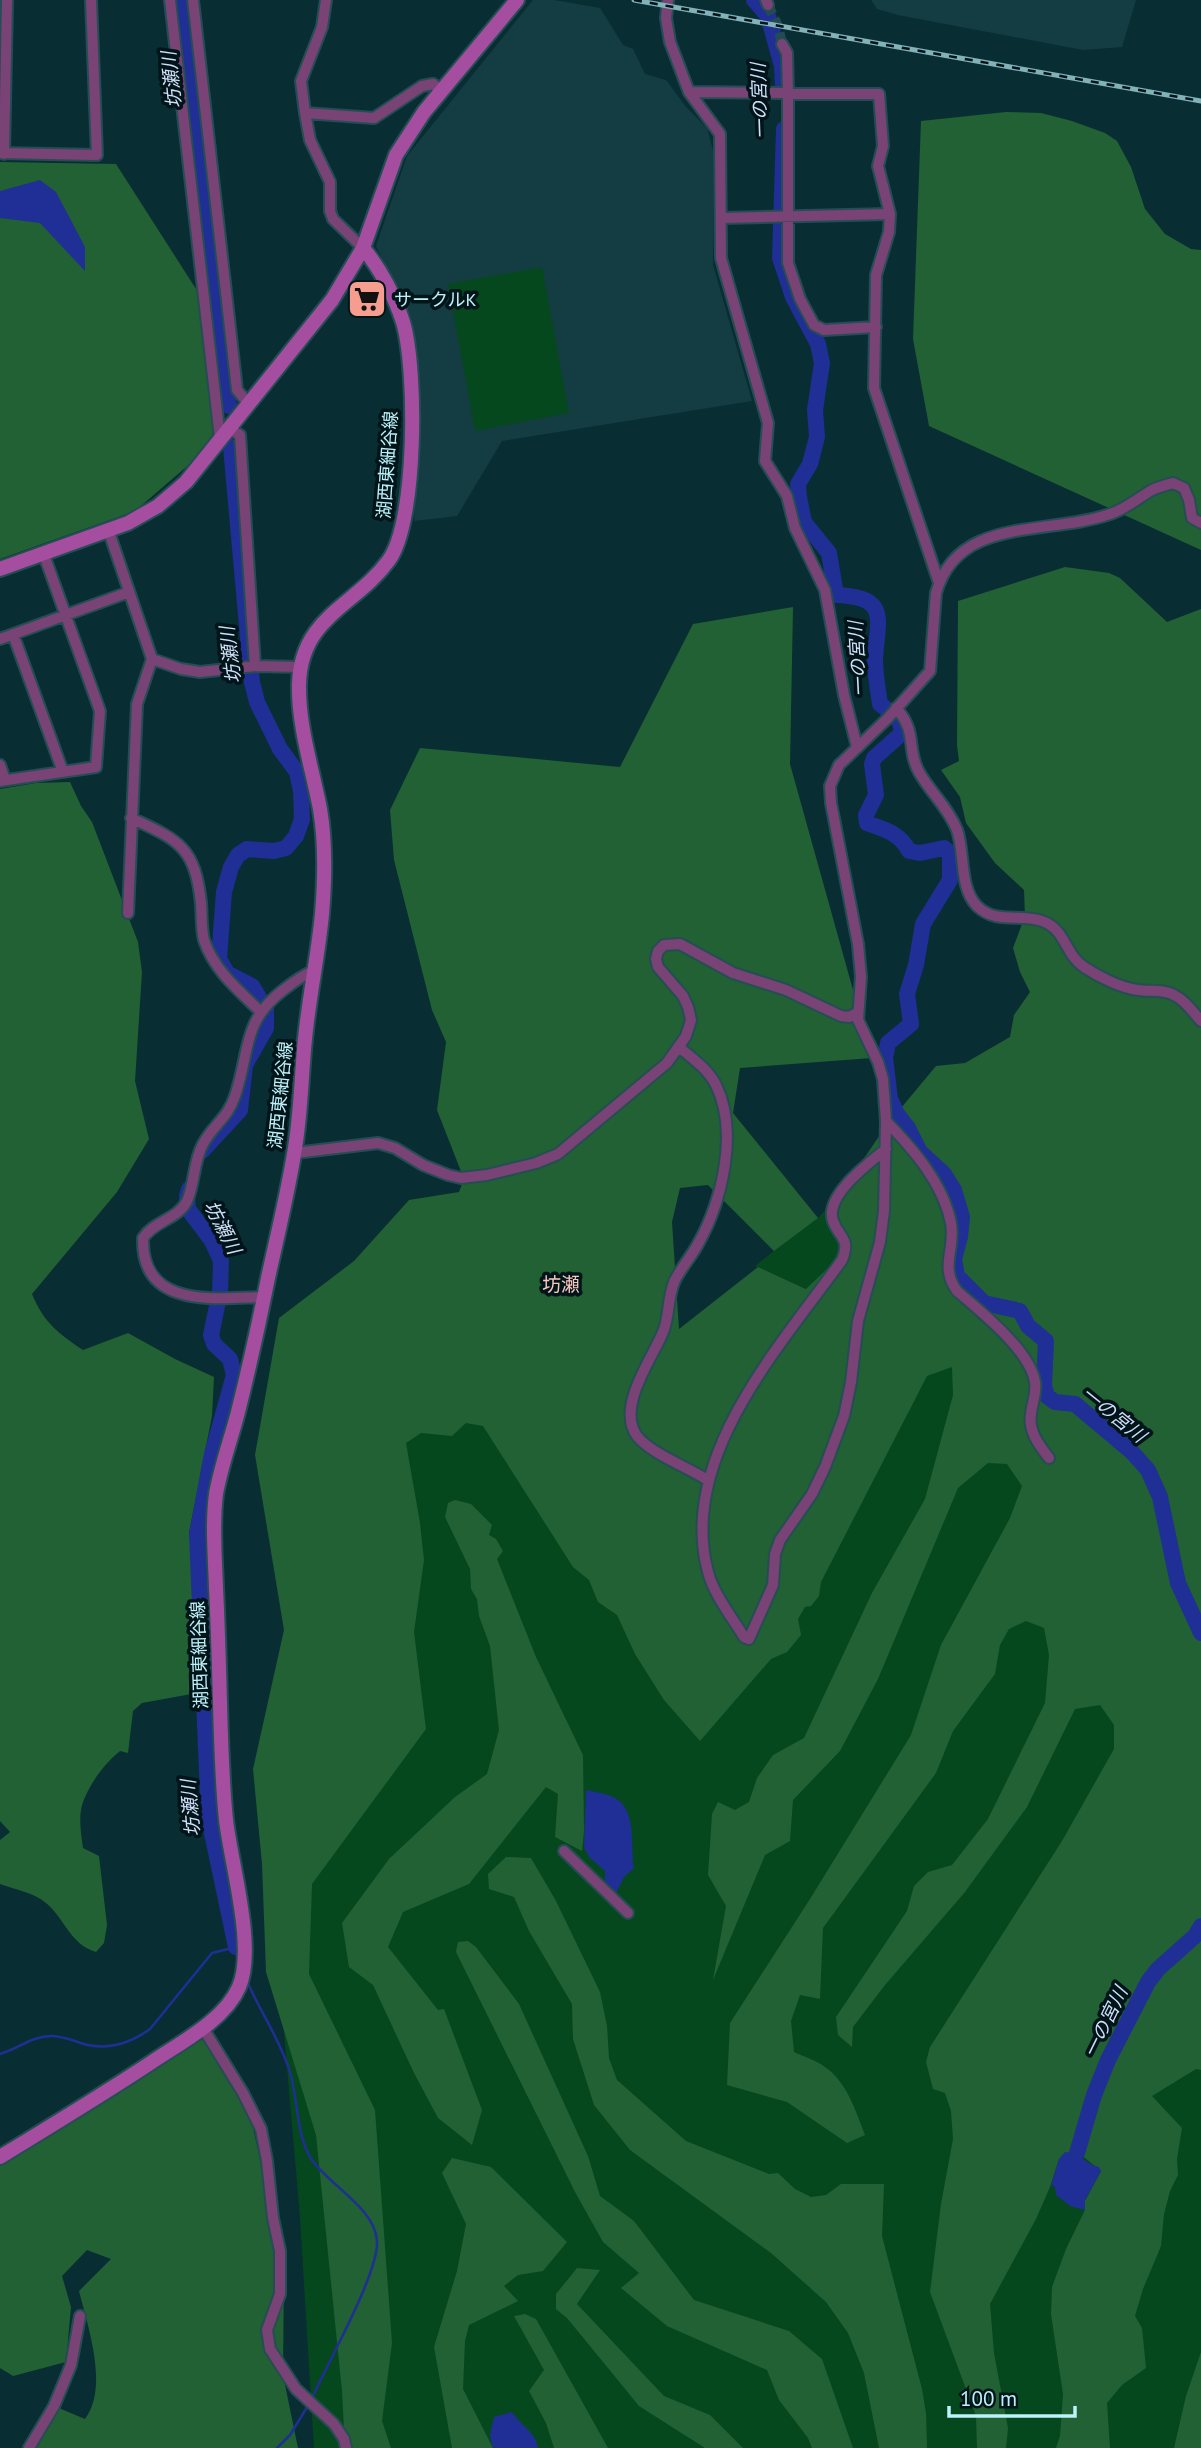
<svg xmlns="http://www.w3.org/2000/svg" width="1201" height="2448" font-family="'PT Sans','Noto Sans JP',sans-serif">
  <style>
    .built { fill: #133d43 }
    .green { fill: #06481d }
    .forest { fill: #226133 }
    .water { fill: #1f2f95 }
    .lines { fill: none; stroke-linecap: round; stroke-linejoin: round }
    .stream { stroke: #1f2f95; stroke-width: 2.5 }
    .river { stroke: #1f2f95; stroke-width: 16 }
    .street-tunnel { stroke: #234b52; stroke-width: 10; stroke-dasharray: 10 5; stroke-linecap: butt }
    .street-casing { stroke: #254d54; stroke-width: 14 }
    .secondary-casing { stroke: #254d54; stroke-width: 18 }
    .street { stroke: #794375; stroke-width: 10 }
    .secondary { stroke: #a54ea0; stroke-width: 14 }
    .rail-casing { stroke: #83b1b9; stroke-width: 5 }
    .rail { stroke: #001519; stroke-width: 2.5; stroke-dasharray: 8; stroke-linecap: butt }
    .labels { text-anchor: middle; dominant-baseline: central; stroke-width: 7; stroke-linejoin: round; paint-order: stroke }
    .poi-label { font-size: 18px; fill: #bff1fa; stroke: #001519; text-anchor: start }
    .street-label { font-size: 18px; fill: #bff1fa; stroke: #001519 }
    .water-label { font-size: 19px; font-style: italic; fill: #d2ddf8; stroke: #001519 }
    .neighbourhood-label { font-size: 19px; fill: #fac7be; stroke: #001519 }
  </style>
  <rect width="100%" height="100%" fill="#082e34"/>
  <path class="built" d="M533,0H554L600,8L623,45L633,49L645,74L666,80L686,107L707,128L714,154L713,265L752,401L502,441L457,516L414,521L419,387L412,319L376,246L407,156Z
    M871,0H1136L1122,47L1083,50L898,15L877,9Z"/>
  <path class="green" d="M542,267L569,413L475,431L448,284Z
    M829,1206L845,1238L833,1272L807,1289L755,1266L815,1218H818Z
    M944,1305L1201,1388V2448H314L300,2217L279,1974L307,1808L397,1388Z"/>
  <path class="forest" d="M1006,112L1041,113L1072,121L1105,133L1117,141L1131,167L1145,209L1165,234L1191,249L1201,250V550L929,426L913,339L921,121Z
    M0,162L116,164L205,303L220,438L135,511L0,559Z
    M1065,567L1109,573L1120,578L1167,622L1201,609V2070L1196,2069L1152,2096L1182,2128L1177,2159L1178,2175L1170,2191L1164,2214L1161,2246L1143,2289L1135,2316L1142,2328L1146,2368L1122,2385L1107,2403L1110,2448H1056L1060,2436L1063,2394L1051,2314L1052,2287L1066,2249L1085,2210V2201L1101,2171L1080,2154L1059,2159L1050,2187L1036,2219L990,2304L994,2353L1008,2428L1006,2448H977L976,2416L930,2292L941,2204L953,2139L951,2111L945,2093L933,2089L926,2062L930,2047L1062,1841L1114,1749V1725L1100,1705L1075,1709L1027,1807L965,1892L885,1985L853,2027L852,2047L838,2035L836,2017L907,1911L914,1886L928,1872L952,1865L988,1819L1045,1703L1049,1655L1044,1628L1026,1621L1009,1629L1000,1645L995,1674L953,1731L936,1773L823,1928L820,1999L800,1995L791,2021L794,2052C804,2057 816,2060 825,2067C847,2082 856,2112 865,2135L847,2143L787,2102L727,2085L730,2023L810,1899L911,1735L941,1645L1010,1518L1022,1486L1007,1464L988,1463L958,1488L878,1679L840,1751L793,1800L790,1841L765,1855L713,1980L726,1906L708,1875L712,1814L718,1802L735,1810L749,1802L757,1778L773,1755L804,1738L872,1593L925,1499L953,1395L952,1367L927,1376L821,1582L819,1596L811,1606L805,1607L798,1619L801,1635L787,1652L771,1659L700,1741L664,1700L635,1654L617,1615L598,1602L589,1580L573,1567L483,1426L466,1423L452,1436L421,1433L406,1443L420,1523L424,1560L414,1632L426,1729L312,1884L309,1974L375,2110L392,2343L382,2421L391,2448H345L342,2391L316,2135L266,1972L262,1864L253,1769L284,1630L255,1455L279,1318L354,1261L409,1200L459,1192L464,1179L437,1110L446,1042L432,1010L394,860L390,810L420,748L620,767L693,624L793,607L790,764L872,1058L740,1068L733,1113L818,1218L774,1251L708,1185L680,1188L672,1222L679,1329L758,1267L806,1289L846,1251L833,1218V1204L886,1126L936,1066L965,1063L1010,1037L1014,1015L1030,992L1020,972L1013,948L1025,916L1024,890L995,863L966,823L960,797L941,770L959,761L957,745L958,601Z
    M70,782L81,806L92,822L138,942L142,972L135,1081L149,1139L117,1192L32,1294C44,1323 58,1333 83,1350L128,1333L175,1359L214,1377L212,1416L189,1533L195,1568L194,1641L199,1680L197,1693L142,1703L133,1711L128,1753L120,1751C105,1763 90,1783 83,1802C78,1816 81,1833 83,1848L99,1856L107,1925L104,1943L96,1952C70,1944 65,1919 46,1903C33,1892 16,1890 0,1884V1840L10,1832L0,1821V789L36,783Z
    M455,1500L471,1504L492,1525L489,1535L496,1539L503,1551L497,1559L536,1657L583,1755L584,1831L582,1851L555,1837L558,1794L546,1787L469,1884L403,1912L388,1947L438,2010L444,2009L482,2110L472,2145L438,2118L414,2073L373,1985L349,1967L342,1923L389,1859L455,1797L487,1774L499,1730L490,1646L479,1616L477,1599L471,1589L470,1569L445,1517L448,1503Z
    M506,1857L531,1858L556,1901L600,1992L607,2026L609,2058L617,2080L686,2141L769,2174L778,2173L795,2189L811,2197L826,2195L841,2184H884L882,2236L922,2389L926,2413L927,2448H879L864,2373L848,2333L826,2302L771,2253L630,2150L594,2105L573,2039L572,2004L529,1931L514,1897L489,1889L488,1874Z
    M468,1941L476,1947L519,2004L588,2156L600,2196L634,2221L694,2300L789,2331L822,2359L853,2448H812L808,2438L779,2400L767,2370L667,2326L621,2288L639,2273L603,2242L575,2192L456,1952L458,1942Z
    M198,2031L251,2118L284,2269L283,2375L298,2448H33L54,2406L85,2419C109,2387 88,2327 79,2291L111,2259L87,2250L62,2276L71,2307L66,2362L13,2376L0,2368V2158Z
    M452,2158L491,2167L567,2242L543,2271L518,2275L504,2286L518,2301L469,2325L465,2341L463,2389L493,2448H452L434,2347L457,2271L466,2224L442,2173Z
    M577,2268L600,2270L577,2304L664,2396L710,2415L743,2448H705L639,2406L567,2318L556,2309V2294Z
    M525,2314L536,2319L608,2448H554L546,2423L529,2391L544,2370L514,2316Z
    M1201,2352V2448H1174L1186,2396Z"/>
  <path class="water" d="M40,180L56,192L85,247V271L40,223L0,218V191Z
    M586,1790C595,1792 611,1794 618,1800C637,1814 630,1848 634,1868L624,1877L615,1895L605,1890V1871L590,1858L584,1848Z
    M1065,2152C1080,2152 1085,2164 1099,2167L1101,2171L1085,2200V2210L1070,2206L1056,2195L1055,2187L1051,2185L1059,2159Z
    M512,2412C520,2425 536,2432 538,2448H495L492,2446L490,2435L494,2417Z"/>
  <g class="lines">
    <path class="stream" d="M247,1981C260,2012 280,2039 290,2072C298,2098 296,2137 312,2160C329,2185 375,2208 377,2241C379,2273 327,2364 312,2398
      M0,2054C18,2049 32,2036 51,2036C64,2036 76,2042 88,2045C111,2050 132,2042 150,2029L212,1953L236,1947L238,1959
      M277,2448L290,2435L309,2404"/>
    <path class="river" d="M183,0L229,406
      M754,0L768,16L782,66L783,85
      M784,129L780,258L793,297L818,344L822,363L815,410L817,437L810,464L798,484L799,497L804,522L829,553L836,595C891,597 877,620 875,660C875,674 878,690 880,704C891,713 904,719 901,734L874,758L872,764L876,795L866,815L867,823C885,830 900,833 909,851L920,853L944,848L950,853V880L923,924L916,965L907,994L911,1024L888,1043L885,1058L890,1099L897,1114L908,1128L920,1152L944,1174L954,1190L962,1217L960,1237L954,1259L957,1276L984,1303L1020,1311L1028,1326L1046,1341L1044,1386L1047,1396L1055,1402L1075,1404L1131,1451L1148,1470L1160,1497L1178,1583L1201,1633
      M202,1151L240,1110L245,1065L266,1028V1009L252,986L227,973L219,959L224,892L231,867L238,855L247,849L274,851L286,848L296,836L302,819L301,791L297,772L280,749L257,702L252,682L231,447
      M189,1189L187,1196L188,1209L212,1241L221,1261L220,1292L211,1335L214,1344L230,1359L234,1375L212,1454L197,1534L209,1819L236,1947
      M1077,2153L1094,2095L1108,2060L1148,1982L1158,1969L1195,1936L1201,1926"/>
    <path class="street-tunnel" d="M768,5L778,26L782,44"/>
    <g class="street-casing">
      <path id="street" d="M170,0L220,438
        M193,0L237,390L248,403
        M326,0L322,27L301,81L305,113L310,140L330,182V211L333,219L363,248
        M668,0L666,18L670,42L689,92L720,134L721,258L768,423L765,461L787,496L795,528L825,590L844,695L857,747
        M766,0L768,5
        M782,44L787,53L788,94V263L800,299L814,325L824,330L876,327
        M689,92L879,94L883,146L878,166L890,214L889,232L876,275L874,388L939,583
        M305,113L374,118L422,86L433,84L442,91
        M0,153L97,155L91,0
        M4,154L7,0
        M722,218L890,214
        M228,428L240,435L255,666
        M109,532L152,659L137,704L128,913
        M13,634L63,772
        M0,639L129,592
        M152,659L181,669L200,672L255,666L301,667
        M896,708C918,732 906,749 919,772C930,792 948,807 957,830C965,852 959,888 977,906C997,925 1019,913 1042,921C1066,929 1065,955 1084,967C1099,977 1121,988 1138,990C1150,992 1163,989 1174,995C1185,1000 1193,1012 1201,1021
        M0,765L5,780
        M0,781L96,767L100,711L44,555
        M131,818C178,840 195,846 201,903C202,915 201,929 204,940C214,970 238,990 260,1011
        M679,1047C693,1059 708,1069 716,1085C739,1132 722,1201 698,1244C691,1257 681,1268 675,1280C667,1297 670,1316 663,1332C652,1359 616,1407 637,1436C651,1454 690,1468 709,1481
        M886,1121C913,1149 943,1183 951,1223C956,1250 939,1266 957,1291C981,1312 1030,1350 1035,1382C1037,1393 1032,1403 1031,1414C1028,1431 1039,1445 1049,1458
        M886,1149C869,1163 824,1196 833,1221C839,1238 851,1238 842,1260C781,1345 677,1458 708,1572C714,1595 732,1617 744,1637L749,1639L773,1585L775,1554L780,1540L812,1494L825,1467L844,1416L851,1382L858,1321L880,1242L884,1211L886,1121L883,1079L878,1062L858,1020L861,977L858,944L831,803L830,786L839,765L887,719L930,671L936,593C958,515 1048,536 1110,514C1126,509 1138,498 1152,490C1158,487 1166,485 1173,483L1184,488L1189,500L1192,518L1201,523
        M295,1153L378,1143L395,1148L423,1165L448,1175L461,1178L487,1175L536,1163L558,1154L667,1063L686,1036L691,1020L688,1007L683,996L658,967L656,959L658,951L664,945L680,944L733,973L786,990L841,1016L849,1017L857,1013
        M264,1297C217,1298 141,1310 143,1238C154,1221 178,1219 187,1201C195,1183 193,1162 203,1144C213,1125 228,1118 235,1096C250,1052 242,1022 282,991C292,983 301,976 313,971
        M564,1851L628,1913
        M203,2028L243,2093L261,2129L267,2161L273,2218L280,2251V2294L267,2330L270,2349L296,2389L334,2424L344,2439L346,2448
        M29,2448L54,2406L71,2365L80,2316"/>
    </g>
    <g class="secondary-casing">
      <path id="secondary" d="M0,569L128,523L158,506L186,482L332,300L363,248L396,155L424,112L517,0
        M0,2157C51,2126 102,2095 152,2062C180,2043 225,2020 239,1987C256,1948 231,1864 226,1820C222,1782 221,1743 220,1704C219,1666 218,1627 216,1588C215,1557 212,1524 216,1494C221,1466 231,1439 238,1412C249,1368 259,1323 268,1278C277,1237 287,1196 294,1154C301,1116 301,1078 305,1039C309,997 318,956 322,914C325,878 326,844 320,809C312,768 298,725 299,684C301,616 356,606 389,560C417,521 417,369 403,322C395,297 380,268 363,248"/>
    </g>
    <use href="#street" class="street"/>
    <use href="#secondary" class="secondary"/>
    <g class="rail-casing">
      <path id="rail" d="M634,0L1201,101"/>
    </g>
    <use href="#rail" class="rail"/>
  </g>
  <defs>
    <g id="supermarket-square" transform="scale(2.0125)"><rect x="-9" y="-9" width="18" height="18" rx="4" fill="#f59d8f" stroke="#001519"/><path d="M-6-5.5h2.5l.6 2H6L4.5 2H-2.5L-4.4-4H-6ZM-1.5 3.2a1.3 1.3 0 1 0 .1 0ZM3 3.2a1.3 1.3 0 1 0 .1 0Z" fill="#111"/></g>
  </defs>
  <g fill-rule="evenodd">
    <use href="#supermarket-square" x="367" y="299"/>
  </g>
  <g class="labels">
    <g class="poi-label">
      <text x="394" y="299">サークルK</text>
    </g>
    <g class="street-label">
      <text transform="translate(387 465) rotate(-86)">湖西東細谷線</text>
      <text transform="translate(280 1095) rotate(-84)">湖西東細谷線</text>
      <text transform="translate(199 1655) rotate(-92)">湖西東細谷線</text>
    </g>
    <g class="water-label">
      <text transform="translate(171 80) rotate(-96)">坊瀬川</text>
      <text transform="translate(759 101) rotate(-92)">一の宮川</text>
      <text transform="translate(230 655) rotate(-97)">坊瀬川</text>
      <text transform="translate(857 659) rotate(-93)">一の宮川</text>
      <text transform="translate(223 1227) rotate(63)">坊瀬川</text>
      <text transform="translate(1114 1414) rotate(39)">一の宮川</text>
      <text transform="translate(190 1808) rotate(-95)">坊瀬川</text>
      <text transform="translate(1105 2022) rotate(-64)">一の宮川</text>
    </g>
    <g class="neighbourhood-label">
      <text x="561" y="1284">坊瀬</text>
    </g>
  </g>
  <path d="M949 2406v10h126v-10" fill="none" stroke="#bff1fa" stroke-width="3.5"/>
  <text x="960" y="2406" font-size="21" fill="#bff1fa" stroke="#001519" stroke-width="5" paint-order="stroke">100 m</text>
</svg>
